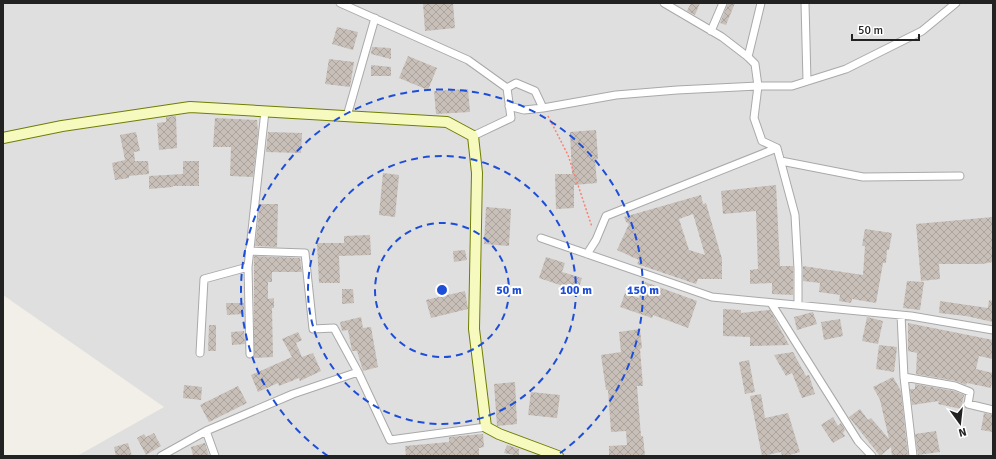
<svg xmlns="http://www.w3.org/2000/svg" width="996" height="459" font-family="Signika,sans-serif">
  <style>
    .residential { fill: #e0dfdf }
    .building { fill: url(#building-cross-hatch); fill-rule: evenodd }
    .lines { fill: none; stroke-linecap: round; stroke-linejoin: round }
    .street-casing { stroke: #a9a9a9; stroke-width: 9 }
    .secondary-casing { stroke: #707d05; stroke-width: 12 }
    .path { stroke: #fa8072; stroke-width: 1.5; stroke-dasharray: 2 2; stroke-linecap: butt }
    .street { stroke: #fff; stroke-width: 7 }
    .secondary { stroke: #f7fabf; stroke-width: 10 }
    .ring { fill: none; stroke: #1d4ed8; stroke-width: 2; stroke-dasharray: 7 5 }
    .centre { fill: #1d4ed8; stroke: #fff; stroke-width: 2 }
    .ring-label { font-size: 12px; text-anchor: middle; font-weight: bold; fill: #1d4ed8; stroke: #fff; stroke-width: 4; stroke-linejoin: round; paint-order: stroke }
  </style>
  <defs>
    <pattern id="building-cross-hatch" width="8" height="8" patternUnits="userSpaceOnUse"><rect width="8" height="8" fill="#c7bfb8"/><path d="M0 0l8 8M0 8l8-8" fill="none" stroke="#aba49e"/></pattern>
  </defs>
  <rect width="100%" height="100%" fill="#f2efe9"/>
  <path class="residential" d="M3,3H993V456H77L164,407L3,295Z"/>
  <path class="building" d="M423,3H453L455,28L425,31Z
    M691,3H700L695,15L687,11Z
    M728,3H735L726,25L720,23Z
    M337,27L358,32L353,50L332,44Z
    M372,47L391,48V59L371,54Z
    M408,56L437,68L428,90L399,78Z
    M329,59L354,62L350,87L325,84Z
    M371,65L391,67V76H371Z
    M468,89L470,112L436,114L434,91Z
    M176,116L177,148L159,150L157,123L166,122V117Z
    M215,118L257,120L258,132L253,177L230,176L231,147H213Z
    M596,130L598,159L595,160L597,183L574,185V208L556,209L555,174H572L570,132Z
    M136,132L140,151L134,152L135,161H148L149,174L129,176V178L115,180L112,163L125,160L120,135Z
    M268,132L302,133L301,153L266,152Z
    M183,161H199V186H173V187L149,189V176L183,174Z
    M383,173L399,175L395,217L379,215Z
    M776,185L780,266H793V295L772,294V283L750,284V270L758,269L756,211L723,214L721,191Z
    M701,195L703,204L706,203L722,259V279H698L696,284L637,264L639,260L617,250L629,224L626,222L624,217ZM693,214L705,255L689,250L679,219Z
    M260,204H278L277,247L255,246Z
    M486,207L511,209L509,246L484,244Z
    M993,217V262L982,264H939L940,279L921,281L916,224Z
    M865,229L892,233L889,250H887L886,263H883L876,303L852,299L851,303L839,301L840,295L819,292L820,283L803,281V266L863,275L865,246H862Z
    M370,235L371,255L339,256L340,283H319L317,243H344V236Z
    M465,250L467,260L454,262L453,251Z
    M254,256L300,258L302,272H272V282H268V299L274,298V308H272L273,357L254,358Z
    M546,257L565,263L562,272L582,278L578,291L539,278Z
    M907,281L924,282L920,310L903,308Z
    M645,282L697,301L688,328L653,315L652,318L620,307L625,293L639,298Z
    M342,289H353L354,303L342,304Z
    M465,291L468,309L431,318L426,300Z
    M989,300L993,301V322L966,316L939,313L940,301L988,308Z
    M226,303H244V314L227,315Z
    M723,309L741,310V313L770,310L789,345L750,346V337L723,336Z
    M813,312L817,324L797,330L794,317Z
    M361,317L363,328L371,327L378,367L363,371L357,351H352L348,330L342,331L340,322Z
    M867,317L883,321L878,344L862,341Z
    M840,319L843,336L824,340L821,322Z
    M908,323L993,340V359L979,356L976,369L993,373L991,388L967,383L966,385L956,381L916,374L917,353L908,351Z
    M209,325H216V351H208Z
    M640,329L642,348L640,349L643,386H637L641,436H643L645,456H609V446L627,445L626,431L611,432L608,390H606L601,355L621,352L619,332Z
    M244,331L245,344L232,345L231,332Z
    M298,332L302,340L296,343L302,357L313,353L321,371L300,381L299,378L279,386L278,383L258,392L251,375L292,357L282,339Z
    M879,345L897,347L894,372L876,369Z
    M793,352L806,376L809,375L815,394L802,398L792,373L786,376L774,355Z
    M749,360L755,392L745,394L739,362Z
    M893,377L901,391L908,456H892L891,447L880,456L849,417L860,409L868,420L871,418L889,439L880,400L873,387Z
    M515,382L517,424L497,426L494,384Z
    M915,384L954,391L964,395L961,409L938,404L939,401L912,405L910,389H915Z
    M184,385L202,387L201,400L183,398Z
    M238,386L247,403L209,422L200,405Z
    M531,392L560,395L557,418L528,415Z
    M761,394L765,418L788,413L800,452L786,456H782L781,452L762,456L750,396Z
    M984,413L993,415V432L981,430Z
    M833,417L838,426L841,423L845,430L843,433L845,436L833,443L821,425Z
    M936,431L940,452L918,455L915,434Z
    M154,433L161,446L146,455L137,438L144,434L146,437Z
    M483,434L484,447L479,448V456H406L405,446L449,442V437Z
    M128,443L132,456H116L114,447Z
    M205,443L209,456H193L191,447Z
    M507,445L519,449V456L504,453Z"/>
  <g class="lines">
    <g class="street-casing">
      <path id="street" d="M340,3L468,60L507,88L511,118L473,136
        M805,3L807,81
        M711,31L723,3
        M748,57L761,3
        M507,88L516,83L535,91L543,108L616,95L677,90L758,86L755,64L748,57L722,37L664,3
        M509,106L524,110L543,108
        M347,116L375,18
        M781,161L863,177L960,176
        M541,238L712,297L911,316L993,330
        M249,251L305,253L313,329L334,328L358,372L390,440L486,427
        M587,254L596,240L606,216L777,148
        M771,303L858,441L872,456
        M798,305V269L795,215L777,148L762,141L754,118L758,86H792L846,69L922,31L956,3
        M901,315L904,377L913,456
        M200,353L204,279L248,267
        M250,354L248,267L265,111
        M904,377L955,386L970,392L968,404L993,410
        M206,431L215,456
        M161,456L206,431L293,394L358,372"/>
    </g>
    <g class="secondary-casing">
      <path id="secondary" d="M3,138L62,126L190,107L447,122L473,136L477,173L474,329L486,427L499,434L558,456"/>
    </g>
    <path class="path" d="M548,116L568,155L592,227"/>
    <use href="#street" class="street"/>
    <use href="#secondary" class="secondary"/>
  </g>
  <g class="ring">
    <circle cx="442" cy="290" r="67"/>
    <circle cx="442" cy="290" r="134"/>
    <path d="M328 456A201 201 0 1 1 556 456"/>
  </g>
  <circle cx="442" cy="290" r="6" class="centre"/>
  <g class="ring-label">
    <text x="509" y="294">50 m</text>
    <text x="576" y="294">100 m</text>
    <text x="643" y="294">150 m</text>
  </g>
  <rect width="996" height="459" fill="none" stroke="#222222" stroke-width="8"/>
  <g transform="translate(960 423) rotate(165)" stroke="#ffffff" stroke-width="3" paint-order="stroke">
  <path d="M0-3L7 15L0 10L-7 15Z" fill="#222222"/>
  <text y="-6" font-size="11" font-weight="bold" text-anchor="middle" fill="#222222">N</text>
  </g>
  <path d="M852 34v6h67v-6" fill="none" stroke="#222222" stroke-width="2"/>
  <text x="858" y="34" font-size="12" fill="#222222" stroke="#ffffff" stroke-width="3" paint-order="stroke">50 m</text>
</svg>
